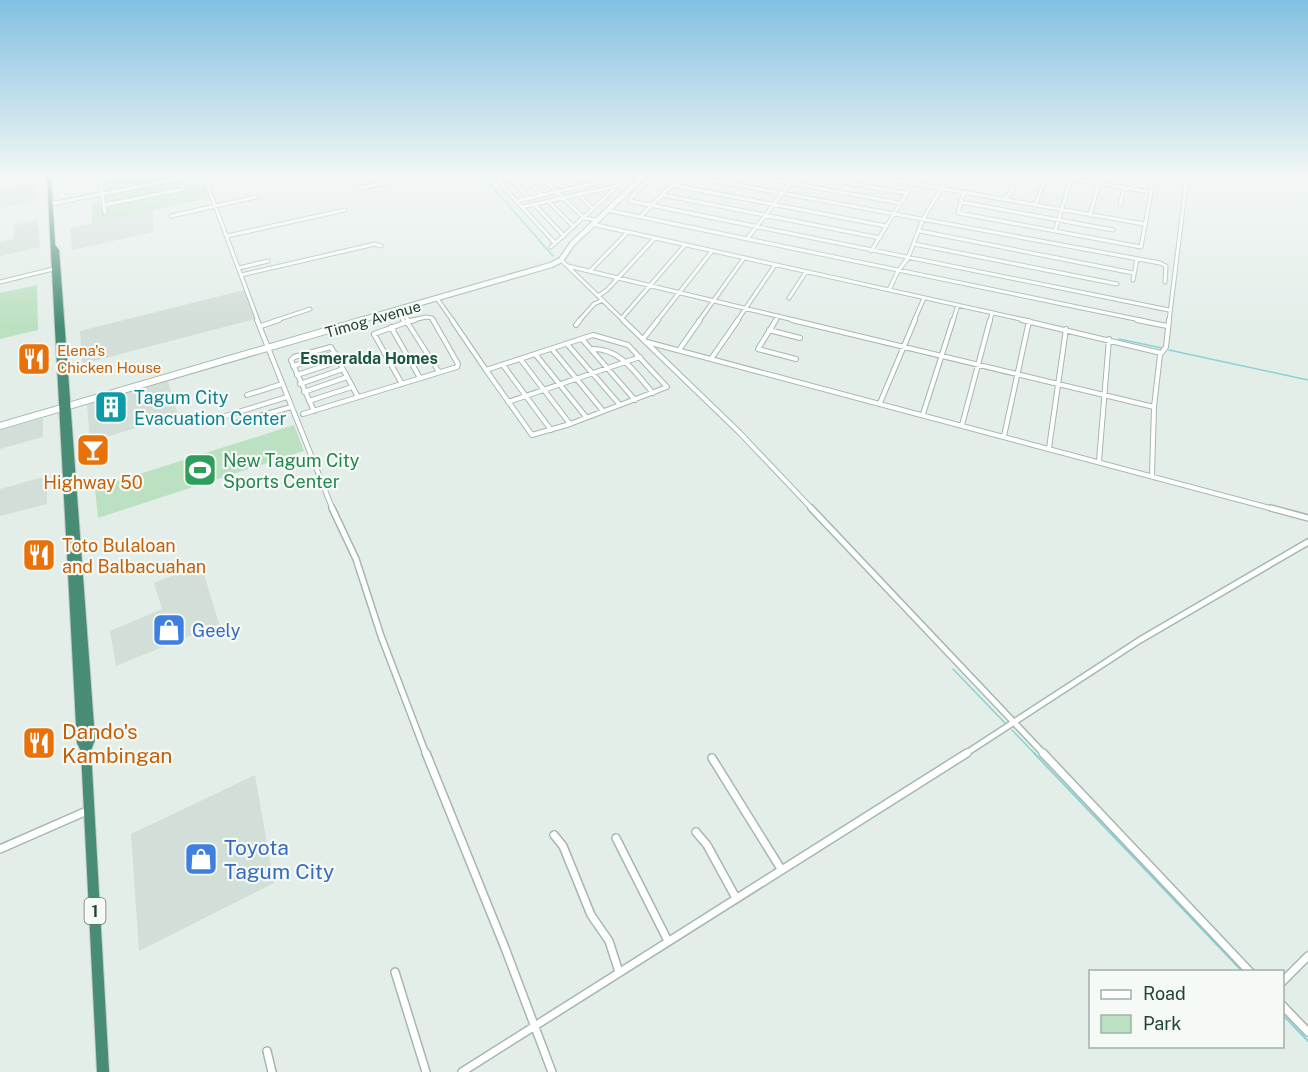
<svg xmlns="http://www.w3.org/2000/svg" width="1308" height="1072" font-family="'Public Sans',sans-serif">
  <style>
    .built { fill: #d2ded8 }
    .green { fill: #bce1c2 }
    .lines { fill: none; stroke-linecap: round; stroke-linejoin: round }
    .stream-far1 { stroke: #89d2d6; stroke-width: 1.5 }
    .stream { stroke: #89d2d6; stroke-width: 2 }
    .minor-far3-casing { stroke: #a6b7b0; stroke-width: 5 }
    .minor-far2-casing { stroke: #a6b7b0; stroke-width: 6 }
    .minor-far1-casing { stroke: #a6b7b0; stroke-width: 8 }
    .minor-casing { stroke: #a6b7b0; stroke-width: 10 }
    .secondary-far1-casing { stroke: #a1bbb0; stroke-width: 7 }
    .secondary-casing { stroke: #a1bbb0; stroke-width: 8 }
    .trunk-casing { stroke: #c1cac7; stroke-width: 2 }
    .minor-far3 { stroke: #fff; stroke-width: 3 }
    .minor-far2 { stroke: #fff; stroke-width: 4 }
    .minor-far1 { stroke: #fff; stroke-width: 5 }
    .minor { stroke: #fff; stroke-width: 7 }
    .secondary-far1 { stroke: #fff; stroke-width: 4.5 }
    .secondary { stroke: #fff; stroke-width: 6 }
    .trunk { fill: #488c76; fill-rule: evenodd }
    .labels { text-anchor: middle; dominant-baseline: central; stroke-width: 4.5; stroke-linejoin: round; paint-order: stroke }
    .far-street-label { font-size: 15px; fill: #224236; stroke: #f5faf7 }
    .far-food-label { font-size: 15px; fill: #c56008; stroke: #f5faf7; text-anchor: start }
    .far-neighbourhood-label { font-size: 16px; font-weight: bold; fill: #1c5542; stroke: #f5faf7 }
    .shield { fill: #f5faf7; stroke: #617970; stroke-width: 1.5 }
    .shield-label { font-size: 16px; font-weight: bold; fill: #224236 }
    .culture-label { font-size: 18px; fill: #0d838f; stroke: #f5faf7; text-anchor: start }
    .leisure-label { font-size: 18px; fill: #27864d; stroke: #f5faf7; text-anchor: start }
    .food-label { font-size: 18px; fill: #c56008; stroke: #f5faf7 }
    .shop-label { font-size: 18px; fill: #366cbe; stroke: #f5faf7; text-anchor: start }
    .near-food-label { font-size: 21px; fill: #c56008; stroke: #f5faf7; text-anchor: start }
    .near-shop-label { font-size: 21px; fill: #366cbe; stroke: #f5faf7; text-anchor: start }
  </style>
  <rect width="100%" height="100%" fill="#e4eee9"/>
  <path class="built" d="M37,181V200L0,208V185L5,184V187Z
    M154,209L153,232L72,250L70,228Z
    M38,220L40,247L0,256V242L14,239L13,225Z
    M244,290L255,319L82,364L80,331Z
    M168,381L178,415L90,442L87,405Z
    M43,418V437L0,449V430Z
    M47,476V504L0,516V489Z
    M201,564L219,624L116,666L110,631L162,609L154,583Z
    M255,775L274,883L139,951L131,834Z"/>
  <path class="green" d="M118,176H182L107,191L105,178Z
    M184,180L187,188L205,185L210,198L92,223V203L105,199V196Z
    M37,285L38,330L0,339V293Z
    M294,425L304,451L98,518L95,488Z"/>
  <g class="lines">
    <path class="stream-far1" d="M483,176L553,256
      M1119,339L1162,348
      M1169,350L1308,380
      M953,669L1005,723
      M1012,730L1035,754"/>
    <path class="stream" d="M1034,753L1243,972
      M1282,1014L1308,1041"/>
    <g class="minor-far3-casing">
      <path id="minor-far3" d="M204,176L258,321
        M351,176L362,188L416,176
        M519,176L498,181L555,243
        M523,176L542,195
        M540,176L584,218L596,220
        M558,176L566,182
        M632,176L639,181
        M653,176L632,196L630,201L1169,310
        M689,176L1160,263L1166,266L1165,282
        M749,176L790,183L795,176
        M809,176L905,193
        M871,176L1144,224
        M1053,176L1151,192
        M510,178L529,198
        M370,180L389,176
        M565,182L588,177
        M101,185L105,213
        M672,185L886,226
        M964,192L961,202L1113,230
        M578,194L593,209
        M663,195L880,238
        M1005,200L1013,189
        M517,201L617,178
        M548,201L574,227
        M961,202L958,213L1141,247L1154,176
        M51,204L193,176
        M534,204L564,236
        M104,205L183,189
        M1035,205L1047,176
        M1120,206L1127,176
        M522,207L617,186
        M607,210L1145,321
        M1090,215L1101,176
        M171,216L256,197
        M640,217L681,176
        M592,224L1029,321
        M920,231L1133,273
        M1055,231L1072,176
        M227,236L345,210
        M747,239L790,183L900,203
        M914,244L1117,284
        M551,247L621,183L615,176
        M871,251L913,183
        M561,260L624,321
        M568,266L798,321
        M239,268L268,261
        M590,271L628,232
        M241,275L375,244L381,246
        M1133,280L1137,259
        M0,282L53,269
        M889,290L898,271L908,258L923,219L949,176
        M598,296L607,290L655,238
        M789,298L806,272
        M438,300L453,321
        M401,310L409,321
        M397,311L404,321
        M622,318L685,245
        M274,321L310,309
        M409,321L426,317L432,318L434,321
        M579,321L594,304L603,300
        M657,321L712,251
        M699,321L744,258
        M737,321L775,265
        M775,321L778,316
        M914,321L924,298
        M953,321L958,305
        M990,321L992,313
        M1169,321L1187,176"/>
    </g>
    <g class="minor-far2-casing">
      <path id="minor-far2" d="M257,320L333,510
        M403,320L405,323
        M408,320L409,322
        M415,320L407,322L439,372
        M452,320L486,370
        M623,320L740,433L813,510
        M776,320L758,349L796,359
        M792,320L1154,407
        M1022,320L1161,353
        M1137,320L1167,326
        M576,325L580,320
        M261,326L279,320
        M391,327L420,378
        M769,330L800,338
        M593,335L628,345L667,387L570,424L532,435L486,370Z
        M582,339L635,400
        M643,339L658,320
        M647,342L1277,510
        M567,344L620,405
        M552,349L603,411
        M591,349C620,347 636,374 653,393
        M679,350L700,320
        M536,355L586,417
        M711,359L738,320
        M521,360L570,424
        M503,365L551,430
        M293,366L335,353
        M297,375L339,361
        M300,384L343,369
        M402,384L374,334L407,322
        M304,392L347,377
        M247,395L282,384
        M309,401L352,387
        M508,402L640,357
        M880,403L915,320
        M314,411L291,360L294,357L331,347L358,397
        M303,414L457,367L458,364L433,320
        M923,414L953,320
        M222,417L287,397
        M238,422L291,407
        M962,425L990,320
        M1004,436L1029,321
        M1049,448L1066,329
        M1099,461L1109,339
        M1152,475L1154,407L1160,355L1166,347L1169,320"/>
    </g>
    <g class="minor-far1-casing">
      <path id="minor-far1" d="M332,508L356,559L381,636L426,754
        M811,508L1044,754
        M1271,508L1308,518
        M965,754L1140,640L1308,542"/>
    </g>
    <g class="minor-casing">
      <path id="minor" d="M426,753L505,948L552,1072
        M1043,753L1250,972
        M712,758L781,869
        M696,832L707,845L736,898
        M554,835L563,846L591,915L609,941L619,972
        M616,838L668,941
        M0,849L89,810
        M395,972L426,1072
        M1282,982L1308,956
        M1282,1005L1308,1032
        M267,1051L272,1072
        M462,1072L967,753"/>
    </g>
    <g class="secondary-far1-casing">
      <path id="secondary-far1" d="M358,321L551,265L561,260L572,244L644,176"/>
    </g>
    <g class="secondary-casing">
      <path id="secondary" d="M0,426L363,320"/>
    </g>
    <g class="trunk-casing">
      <path id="trunk" d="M47,176H51L55,245L59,250L95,740L91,750L109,1072H97L81,751L77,743Z"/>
    </g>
    <use href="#minor-far3" class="minor-far3"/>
    <use href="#minor-far2" class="minor-far2"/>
    <use href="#minor-far1" class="minor-far1"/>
    <use href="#minor" class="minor"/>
    <use href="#secondary-far1" class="secondary-far1"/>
    <use href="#secondary" class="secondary"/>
    <use href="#trunk" class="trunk"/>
  </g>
  <linearGradient id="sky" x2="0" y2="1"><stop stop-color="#82c0e1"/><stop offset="0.54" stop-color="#f3f7f5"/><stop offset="1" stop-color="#f3f7f5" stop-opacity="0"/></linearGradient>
  <rect width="1308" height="326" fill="url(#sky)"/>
  <defs>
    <g id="restaurant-square" transform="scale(1.725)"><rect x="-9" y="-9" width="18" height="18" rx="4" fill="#e8710a" stroke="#f5faf7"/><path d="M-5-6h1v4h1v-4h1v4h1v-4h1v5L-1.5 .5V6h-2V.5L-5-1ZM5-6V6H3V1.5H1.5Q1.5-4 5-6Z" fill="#fff"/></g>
    <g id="building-square" transform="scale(1.725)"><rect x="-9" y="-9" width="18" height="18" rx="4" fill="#0f9aa8" stroke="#f5faf7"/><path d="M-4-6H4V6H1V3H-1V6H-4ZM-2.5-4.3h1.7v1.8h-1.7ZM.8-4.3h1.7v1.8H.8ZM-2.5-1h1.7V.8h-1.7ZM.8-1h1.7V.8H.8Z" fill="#fff"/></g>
    <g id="bar-square" transform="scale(1.725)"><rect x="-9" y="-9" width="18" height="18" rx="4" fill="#e8710a" stroke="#f5faf7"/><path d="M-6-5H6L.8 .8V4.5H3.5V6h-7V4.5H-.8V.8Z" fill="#fff"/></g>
    <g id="stadium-square" transform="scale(1.725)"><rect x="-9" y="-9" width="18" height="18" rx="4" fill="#2e9e5b" stroke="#f5faf7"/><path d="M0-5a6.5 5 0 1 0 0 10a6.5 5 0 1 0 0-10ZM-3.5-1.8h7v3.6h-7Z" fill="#fff"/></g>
    <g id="shop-square" transform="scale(1.725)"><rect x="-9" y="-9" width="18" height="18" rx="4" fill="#3f7fe0" stroke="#f5faf7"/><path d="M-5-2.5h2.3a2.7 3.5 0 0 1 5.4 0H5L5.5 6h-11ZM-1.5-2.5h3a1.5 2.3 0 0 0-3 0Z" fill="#fff"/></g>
  </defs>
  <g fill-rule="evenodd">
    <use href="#restaurant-square" x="34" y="359"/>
    <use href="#building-square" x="111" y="407"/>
    <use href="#bar-square" x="93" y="450"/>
    <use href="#stadium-square" x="200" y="470"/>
    <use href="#restaurant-square" x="39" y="555"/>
    <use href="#shop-square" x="169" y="630"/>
    <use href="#restaurant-square" x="39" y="743"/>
    <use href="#shop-square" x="201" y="859"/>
  </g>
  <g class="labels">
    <g class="far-street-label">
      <text transform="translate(373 319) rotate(-16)">Timog Avenue</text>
    </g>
    <g class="far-food-label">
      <text x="57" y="350">Elena's<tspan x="57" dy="17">Chicken House</tspan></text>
    </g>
    <g class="far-neighbourhood-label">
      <text x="369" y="358">Esmeralda Homes</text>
    </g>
    <rect class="shield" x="84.5" y="898" width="21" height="26" rx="4.5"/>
    <g class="shield-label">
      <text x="95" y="911">1</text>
    </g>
    <g class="culture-label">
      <text x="134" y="397">Tagum City<tspan x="134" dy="21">Evacuation Center</tspan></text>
    </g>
    <g class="leisure-label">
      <text x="223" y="460">New Tagum City<tspan x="223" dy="21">Sports Center</tspan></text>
    </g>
    <g class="food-label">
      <text x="93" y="482">Highway 50</text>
      <text x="62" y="545" text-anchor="start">Toto Bulaloan<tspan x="62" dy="21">and Balbacuahan</tspan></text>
    </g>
    <g class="shop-label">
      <text x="192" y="630">Geely</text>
    </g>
    <g class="near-food-label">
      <text x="62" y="731">Dando's<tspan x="62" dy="24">Kambingan</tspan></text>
    </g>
    <g class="near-shop-label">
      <text x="224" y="847">Toyota<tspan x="224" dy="24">Tagum City</tspan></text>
    </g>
  </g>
  <rect x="1089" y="970" width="195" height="78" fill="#f5faf7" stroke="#a1b0aa" stroke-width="1.5"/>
  <rect x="1101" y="990" width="30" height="9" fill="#ffffff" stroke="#a1b0aa" stroke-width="1.5"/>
  <text x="1143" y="1000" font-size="18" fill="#224236">Road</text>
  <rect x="1101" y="1015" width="30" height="18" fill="#bce1c2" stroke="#a1b0aa" stroke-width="1.5"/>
  <text x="1143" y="1030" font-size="18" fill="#224236">Park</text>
</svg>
